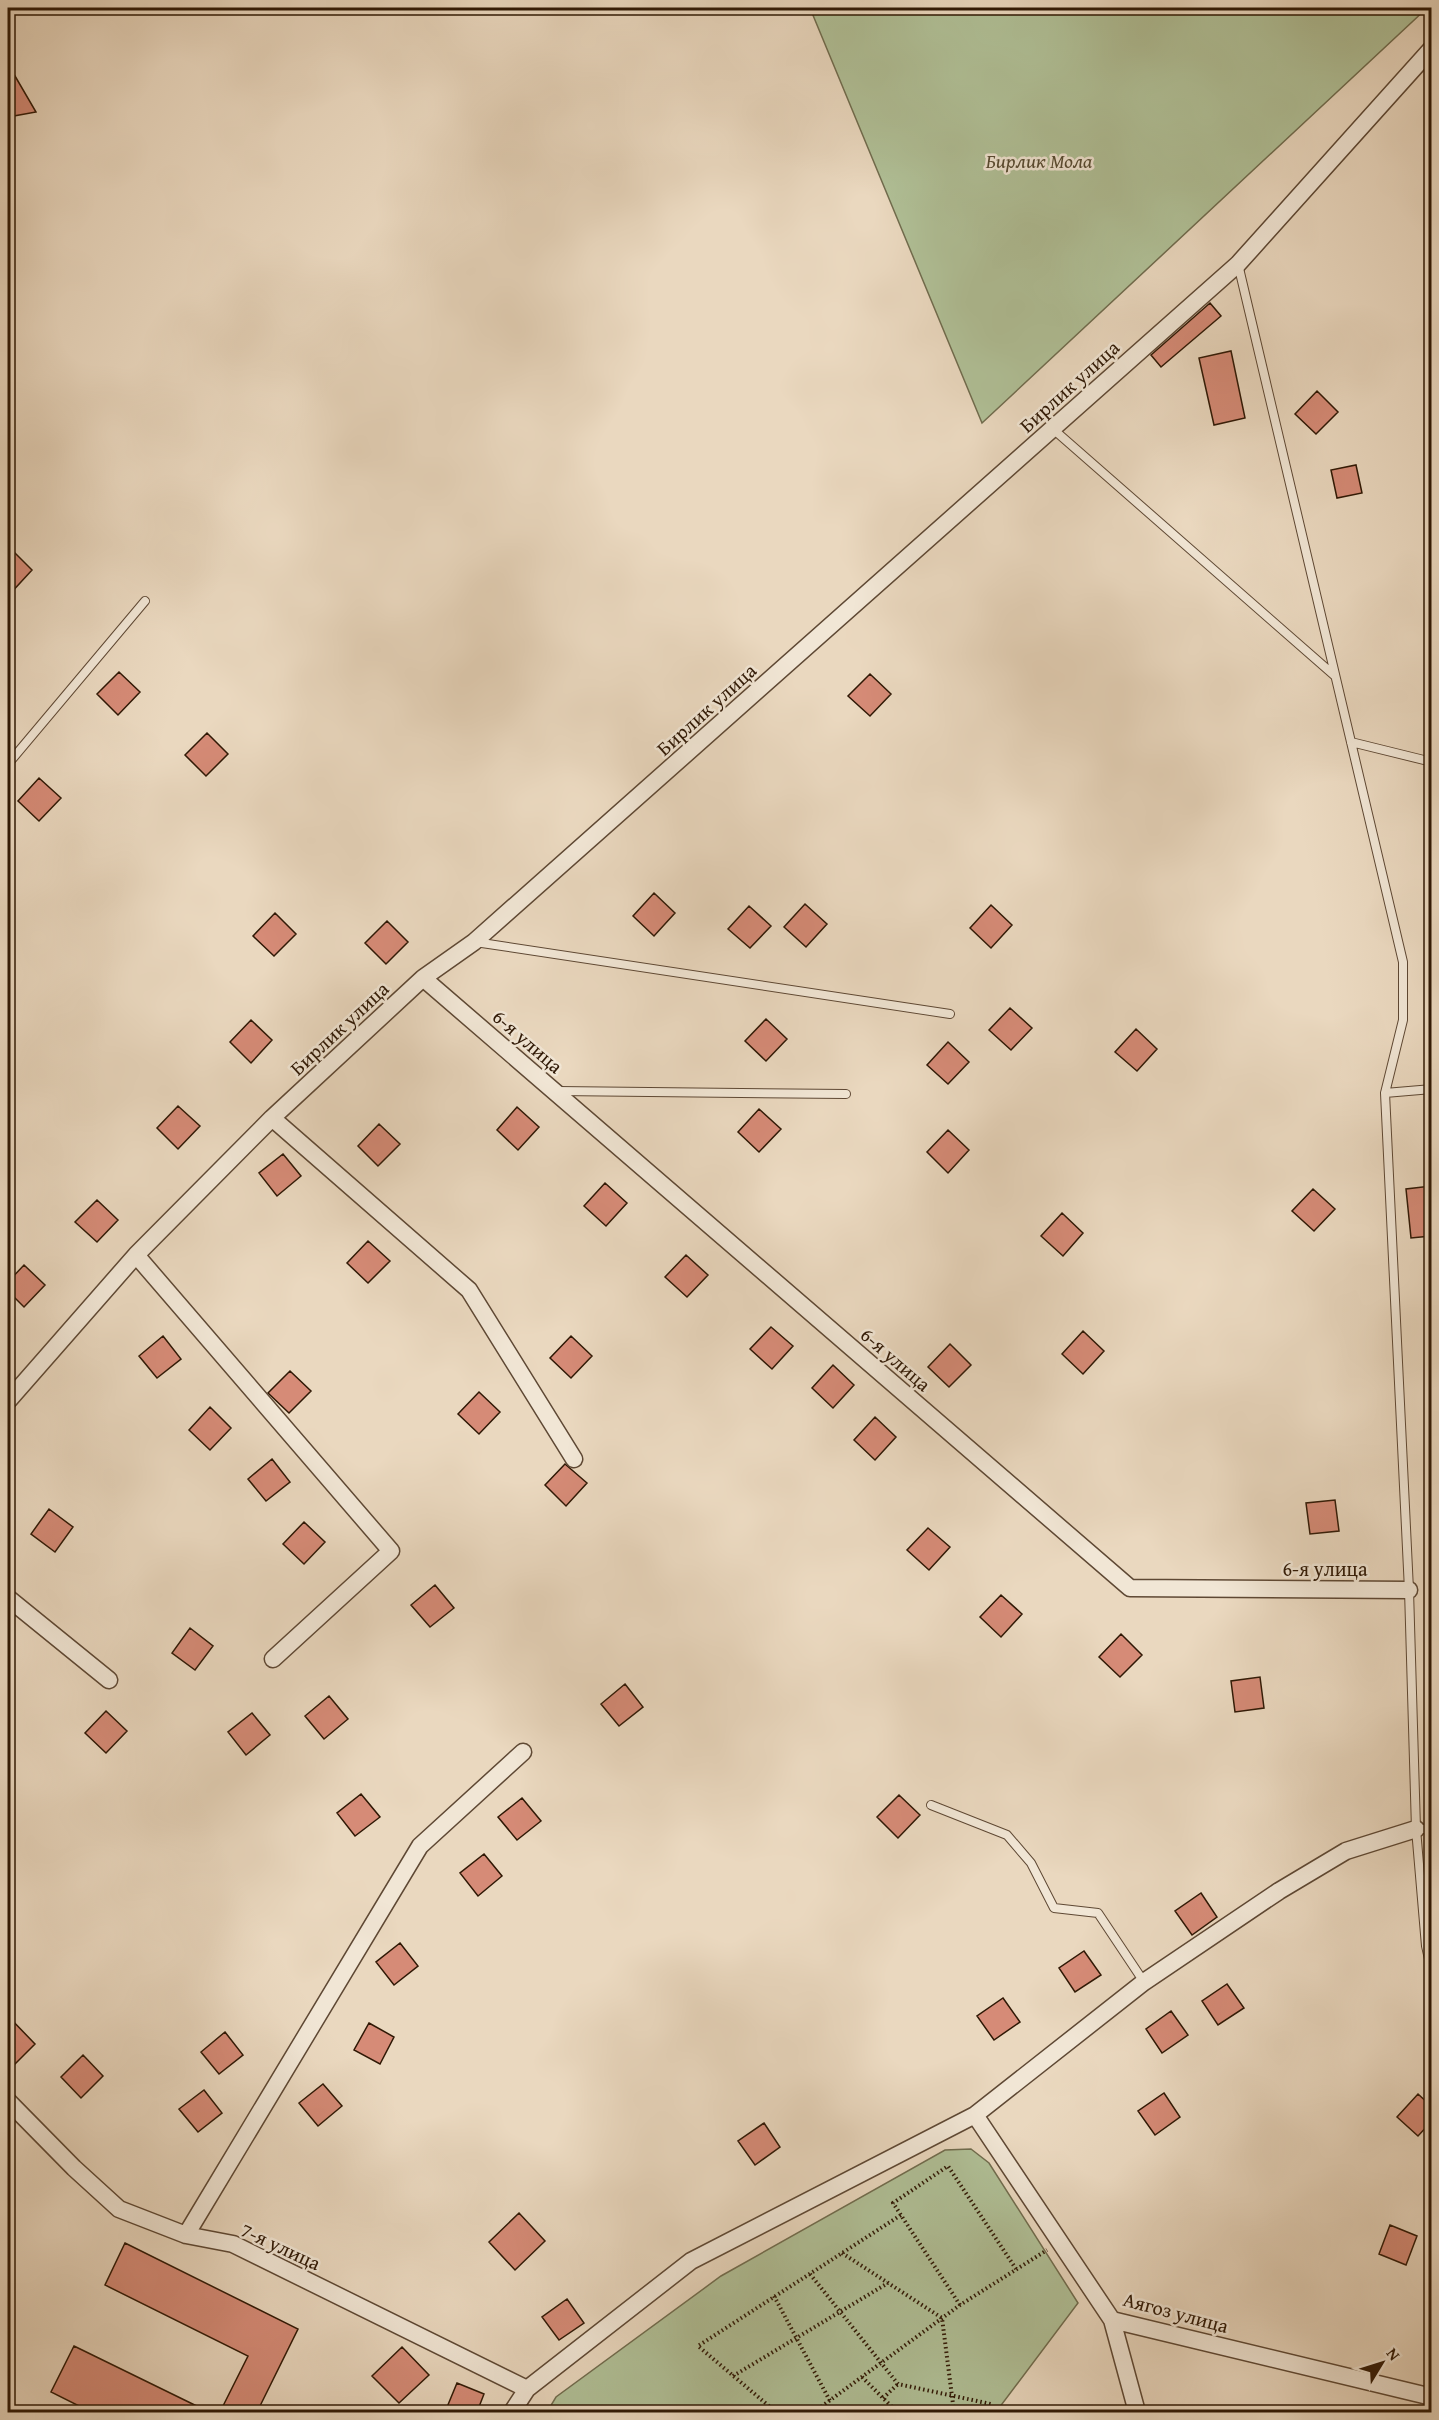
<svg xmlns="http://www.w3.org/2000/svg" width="1439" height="2420" font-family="'Gentium Book Plus',serif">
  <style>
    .green { fill: #b0c097; stroke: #706c4e; stroke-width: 1.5 }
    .building { fill: #d68b77; stroke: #2f1805; stroke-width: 1.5 }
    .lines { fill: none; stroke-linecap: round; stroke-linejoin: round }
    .lane-casing { stroke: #5e4834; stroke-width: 10 }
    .street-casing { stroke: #5e4834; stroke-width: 19 }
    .path { stroke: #2f1805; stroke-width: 4; stroke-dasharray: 1.5 3; stroke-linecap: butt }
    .lane { stroke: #f1e6d5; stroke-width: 8 }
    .street { stroke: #f1e6d5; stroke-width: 16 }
    .labels { text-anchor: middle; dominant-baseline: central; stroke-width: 5; stroke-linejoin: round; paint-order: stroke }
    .park-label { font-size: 20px; font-style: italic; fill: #564a31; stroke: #f1e6d5 }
    .street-label { font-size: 20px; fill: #2f1805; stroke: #f1e6d5 }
  </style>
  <rect width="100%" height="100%" fill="#ead8bf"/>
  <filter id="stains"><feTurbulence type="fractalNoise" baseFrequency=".00333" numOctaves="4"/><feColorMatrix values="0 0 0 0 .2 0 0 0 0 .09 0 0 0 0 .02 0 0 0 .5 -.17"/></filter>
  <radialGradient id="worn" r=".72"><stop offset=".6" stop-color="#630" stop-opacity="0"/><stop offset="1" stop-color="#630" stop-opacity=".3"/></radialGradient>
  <path class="green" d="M810,8H1427L982,423Z
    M971,2149L989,2163L1078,2303L996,2412H547L556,2397L721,2276L945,2150Z"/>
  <path class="building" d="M8,64L36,112L8,117Z
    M1210,303L1221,316L1161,367L1151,355Z
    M1231,351L1245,418L1214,425L1199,358Z
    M1317,391L1338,412L1316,434L1295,414Z
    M1356,465L1362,493L1337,498L1331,470Z
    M8,546L32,570L8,596Z
    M119,672L140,692L118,715L97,694Z
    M870,674L891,694L870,716L848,696Z
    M207,733L228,754L206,776L185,755Z
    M39,778L61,798L39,821L18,801Z
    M654,893L675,913L654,936L633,916Z
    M805,904L827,924L806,947L784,927Z
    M991,905L1012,925L991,948L970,928Z
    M749,906L771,926L750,948L728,929Z
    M275,913L296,934L274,956L253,936Z
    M387,921L408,942L386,964L365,943Z
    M1010,1008L1032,1028L1011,1050L989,1030Z
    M766,1019L787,1039L766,1061L745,1041Z
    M251,1020L272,1040L251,1063L230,1042Z
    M1136,1029L1157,1049L1137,1071L1115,1052Z
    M948,1042L969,1062L948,1084L927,1065Z
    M178,1106L200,1126L178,1149L157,1128Z
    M517,1107L539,1127L518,1150L497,1130Z
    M759,1109L781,1129L759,1152L738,1132Z
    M379,1124L400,1144L378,1166L358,1146Z
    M948,1130L969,1150L948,1173L927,1152Z
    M283,1154L301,1176L277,1196L259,1173Z
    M605,1183L627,1203L606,1226L584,1206Z
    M1431,1186V1236L1411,1238L1406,1189Z
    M1313,1189L1335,1209L1314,1231L1292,1211Z
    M97,1200L118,1220L97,1242L75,1222Z
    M1062,1213L1083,1233L1063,1256L1041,1236Z
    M368,1241L390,1261L368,1283L347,1263Z
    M686,1255L708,1275L687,1297L665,1277Z
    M24,1265L45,1285L24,1307L8,1291V1282Z
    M771,1327L793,1346L772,1369L750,1349Z
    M1083,1331L1104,1351L1083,1374L1062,1354Z
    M163,1336L181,1359L157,1378L139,1356Z
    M571,1336L592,1356L571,1378L550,1358Z
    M950,1344L971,1365L949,1387L928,1367Z
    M833,1365L854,1385L833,1408L812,1388Z
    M290,1371L311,1391L289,1413L268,1393Z
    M479,1392L500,1412L479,1434L458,1414Z
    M210,1407L231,1428L210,1450L189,1430Z
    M875,1417L896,1437L875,1460L854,1440Z
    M272,1459L290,1482L266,1501L248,1479Z
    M565,1464L587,1483L566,1506L545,1485Z
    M1335,1500L1339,1531L1310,1534L1306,1503Z
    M49,1509L73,1527L55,1552L31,1534Z
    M304,1522L325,1542L304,1564L283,1544Z
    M928,1528L950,1547L929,1570L907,1550Z
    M435,1585L454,1608L430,1627L411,1605Z
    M1001,1595L1022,1614L1001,1637L980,1617Z
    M190,1628L213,1646L195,1670L172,1653Z
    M1121,1634L1142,1655L1120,1677L1099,1657Z
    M1260,1677L1264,1708L1235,1712L1231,1681Z
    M625,1684L643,1707L619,1726L601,1704Z
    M329,1696L348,1719L324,1739L305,1716Z
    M106,1711L127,1731L106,1753L85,1733Z
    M252,1713L270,1735L246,1755L228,1732Z
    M361,1794L380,1817L355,1836L337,1813Z
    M899,1795L920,1815L898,1838L877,1817Z
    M522,1798L541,1821L517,1840L498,1817Z
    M484,1854L502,1876L478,1896L460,1873Z
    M1201,1893L1217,1917L1192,1935L1175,1911Z
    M400,1943L418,1966L394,1985L376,1962Z
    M1084,1951L1101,1975L1075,1992L1059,1968Z
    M1227,1984L1244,2008L1218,2025L1202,2001Z
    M1003,1998L1020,2022L994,2040L977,2016Z
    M1171,2011L1188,2035L1162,2053L1146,2029Z
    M8,2016L35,2044L8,2071Z
    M369,2023L394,2037L380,2064L354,2050Z
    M225,2032L243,2055L219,2074L201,2052Z
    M83,2055L103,2076L81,2098L61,2077Z
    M323,2084L342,2106L318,2126L299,2103Z
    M204,2090L222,2113L198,2132L179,2109Z
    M1164,2093L1180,2117L1155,2135L1138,2111Z
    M1418,2094L1431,2106V2122L1418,2136L1397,2117Z
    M764,2123L780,2147L755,2165L738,2141Z
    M519,2213L545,2241L515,2270L489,2242Z
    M1390,2225L1417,2236L1406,2265L1379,2254Z
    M125,2243L298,2329L257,2412H220L248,2356L105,2285Z
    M567,2299L584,2323L559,2340L542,2317Z
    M74,2346L209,2412H91L51,2392Z
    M402,2347L429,2375L399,2403L372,2376Z
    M457,2383L484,2394L477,2412H445Z"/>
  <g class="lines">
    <g class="lane-casing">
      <path id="lane" d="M1238,264L1403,962V1020L1385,1093L1409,1590L1416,1829L1426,1946L1432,1972
        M1053,429L1335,676
        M1351,742L1432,762
        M8,764L145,601
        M475,942L950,1014
        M557,1091L846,1094
        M1385,1093L1432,1089
        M931,1805L1007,1835L1031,1863L1054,1908L1098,1913L1144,1982
        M1416,1829H1432"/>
    </g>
    <g class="street-casing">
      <path id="street" d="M423,978L1130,1588L1409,1590
        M272,1118L469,1290L574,1459
        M136,1255L391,1551L273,1659
        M8,1401L136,1255L272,1118L423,978L474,942L1238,264L1432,48
        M8,1598L109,1680
        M8,2101L74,2168L119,2209L186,2235L233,2244L527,2389
        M975,2115L1112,2320L1432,2397
        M186,2235L420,1846L523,1752
        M1112,2320L1137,2412
        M512,2412L527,2389L691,2261L975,2115L1144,1982L1279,1891L1346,1851L1416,1829"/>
    </g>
    <path class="path" d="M842,2253L942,2318L954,2412
      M810,2274L898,2384L991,2404L985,2412
      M774,2296L830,2401
      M960,2305L893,2203L948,2166L1016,2269
      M733,2376L888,2283
      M862,2377L897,2412
      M883,2398L898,2384
      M776,2412L698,2346L901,2215
      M814,2412L960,2305L1047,2250"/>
    <use href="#lane" class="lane"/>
    <use href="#street" class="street"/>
  </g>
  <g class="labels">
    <g class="park-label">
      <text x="1039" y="160">Бирлик Мола</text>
    </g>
    <g class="street-label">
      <text transform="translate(1069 386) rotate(-42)">Бирлик улица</text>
      <text transform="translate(706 709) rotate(-42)">Бирлик улица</text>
      <text transform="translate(339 1028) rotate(-43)">Бирлик улица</text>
      <text transform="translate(528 1041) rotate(41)">6-я улица</text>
      <text transform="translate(896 1359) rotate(41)">6-я улица</text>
      <text x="1325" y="1568">6-я улица</text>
      <text transform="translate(281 2246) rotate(25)">7-я улица</text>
      <text transform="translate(1176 2312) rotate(15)">Аягоз улица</text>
    </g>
  </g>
  <rect width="1439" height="2420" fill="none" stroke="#ead8bf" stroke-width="30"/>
  <rect x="9" y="9" width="1421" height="2402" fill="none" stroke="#2f1805" stroke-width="3"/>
  <rect x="15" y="15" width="1409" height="2390" fill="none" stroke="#2f1805" stroke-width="1.5"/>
  <g transform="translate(1382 2363) rotate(52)" stroke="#f1e6d5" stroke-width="4.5" paint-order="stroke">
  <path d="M0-4.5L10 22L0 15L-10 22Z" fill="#2f1805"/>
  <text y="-9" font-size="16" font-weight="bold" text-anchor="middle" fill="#2f1805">N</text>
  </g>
  <rect width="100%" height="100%" filter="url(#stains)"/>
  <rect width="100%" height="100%" fill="url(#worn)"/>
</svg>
